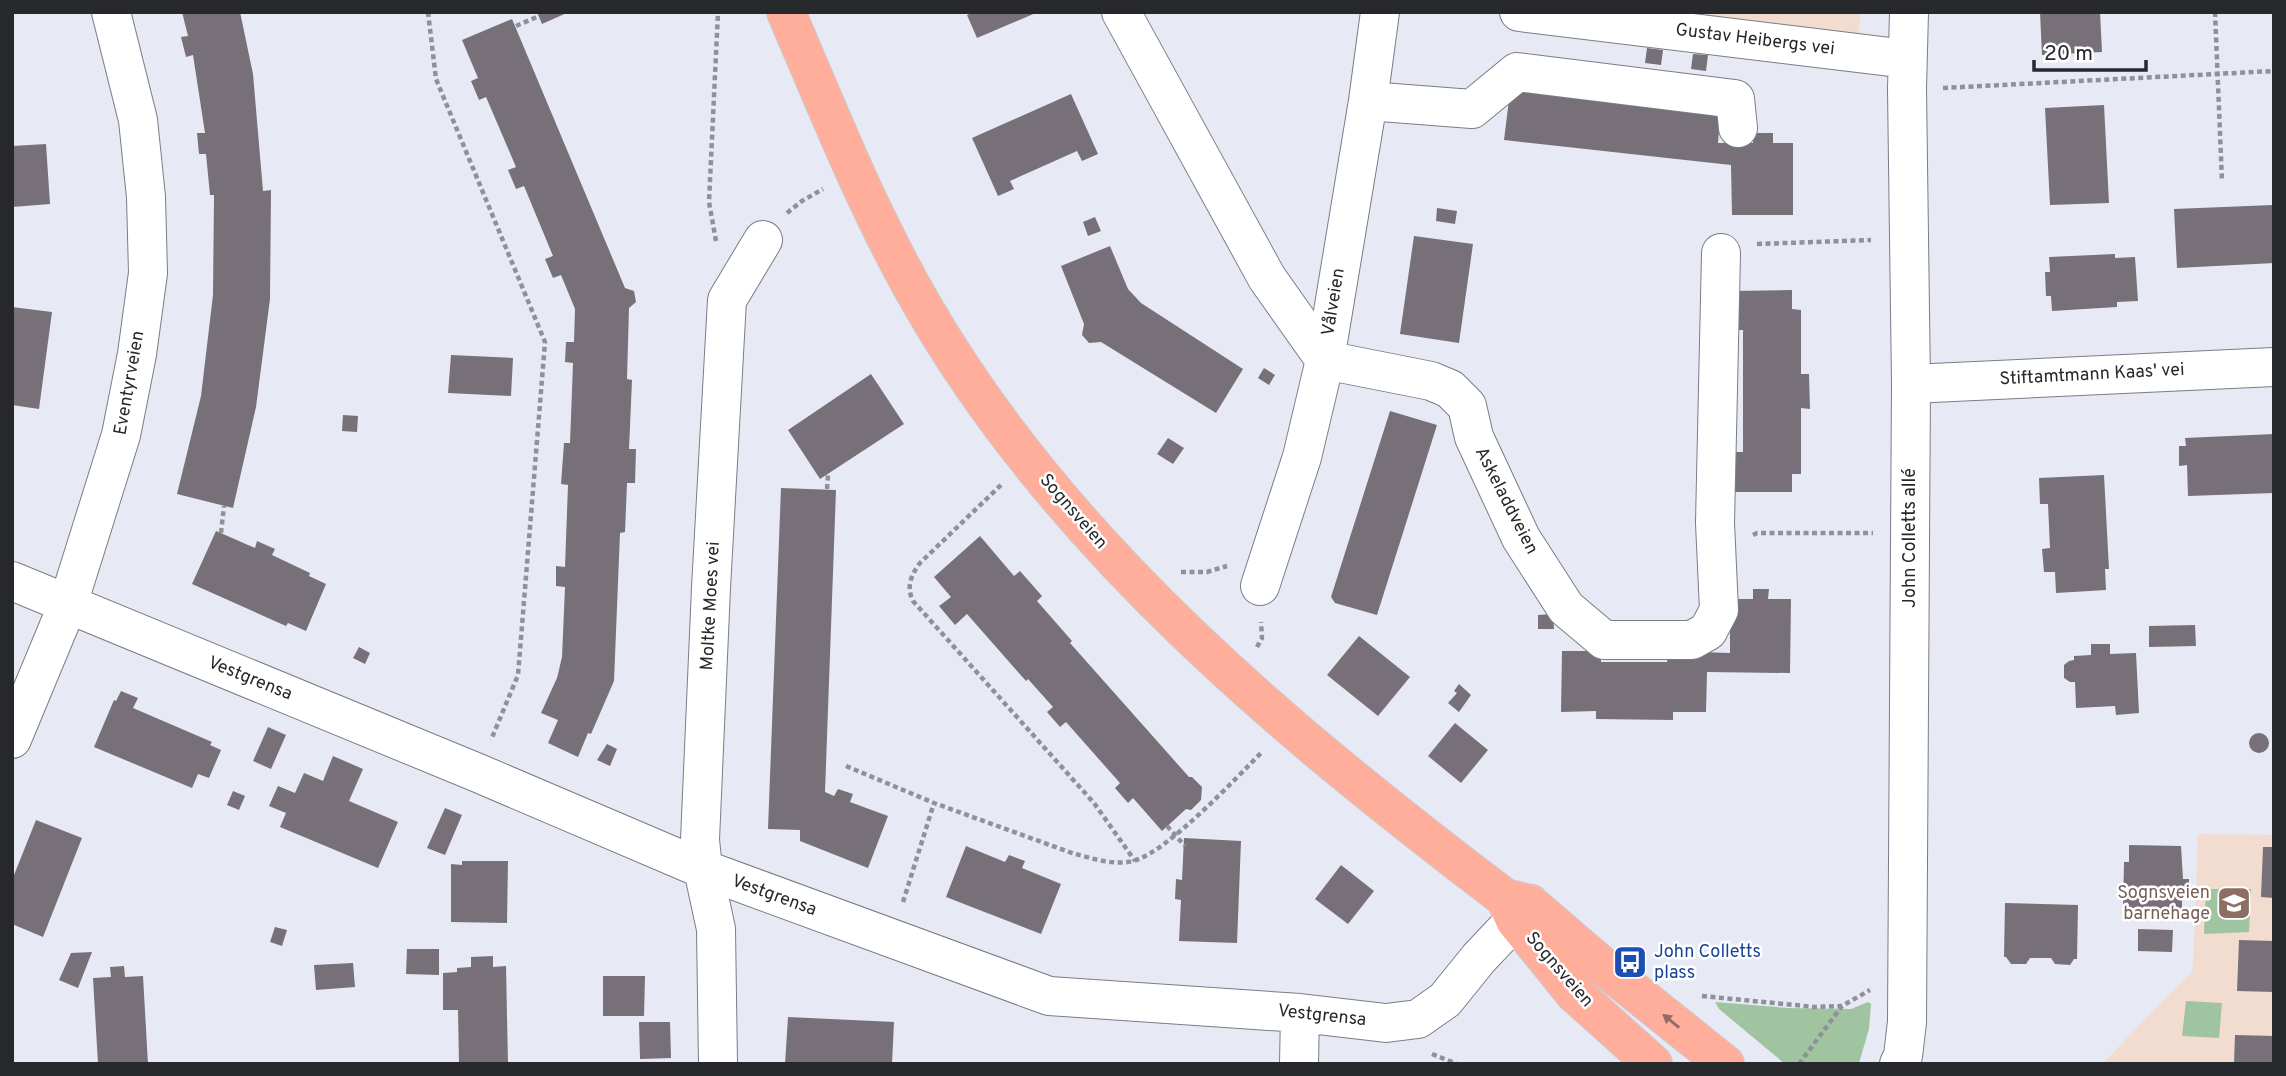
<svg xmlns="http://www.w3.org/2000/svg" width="2286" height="1076" font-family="Overpass,sans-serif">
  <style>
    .education { fill: #f2dbcf }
    .green { fill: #a0c4a0 }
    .building { fill: #777078 }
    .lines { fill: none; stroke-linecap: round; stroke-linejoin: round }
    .minor-casing { stroke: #7a7d87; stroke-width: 40 }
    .major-casing { stroke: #cbcbcc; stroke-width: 40 }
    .path { stroke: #8f9199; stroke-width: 4.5; stroke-dasharray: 5 3.5; stroke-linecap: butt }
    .minor { stroke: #fff; stroke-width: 38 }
    .major { stroke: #ffae9c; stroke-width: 38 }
    .path-bridge { stroke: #8f9199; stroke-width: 4.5; stroke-dasharray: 5 3.5; stroke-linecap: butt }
    .oneway { fill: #936b64 }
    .labels { text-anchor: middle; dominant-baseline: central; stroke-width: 5; stroke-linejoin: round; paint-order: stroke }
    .street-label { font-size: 18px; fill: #27282c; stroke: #fff }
    .education-label { font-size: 18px; fill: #785e54; stroke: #fff; text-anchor: end }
    .transit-label { font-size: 18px; fill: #164399; stroke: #fff; text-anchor: start }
  </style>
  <rect width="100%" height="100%" fill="#e7eaf5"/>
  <path class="education" d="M1634,12H1860L1859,37Z
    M2198,834L2274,835V1064H2102L2193,970Z"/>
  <path class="green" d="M2206,889H2251L2249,932L2204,934Z
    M2186,1001L2222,1003L2219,1038L2182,1036Z
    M1715,1002L1788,1008L1851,1009L1868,1002L1871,1004L1869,1029L1859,1063L1785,1064L1719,1009Z"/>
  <path class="building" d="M182,12H240L253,74L263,191L271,190L270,299L256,407L233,508L177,494L201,396L213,295L214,195H210L206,154H199L197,133H205L193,55L186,57L181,37L188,36Z
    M537,12H569L542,24Z
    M974,12H1038L977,38L967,15Z
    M2040,12H2100L2102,52L2042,55Z
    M512,19L625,288L634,291L636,302L629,308L627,379L632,380L629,449H636L635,483H627L625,532L620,533L614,681L591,734L588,733L578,757L548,743L558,720L541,713L557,678L562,657L565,587L556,586V566L565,567L568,485L561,484L564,443H570L573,363L565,362L566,342H574L575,309L561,275L553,278L545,259L553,256L524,186L516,189L508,170L516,167L486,97L479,100L471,81L478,78L462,40Z
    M1647,48L1663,50L1661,65L1645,63Z
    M1693,54L1708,55L1706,71L1691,69Z
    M1511,84L1721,107L1718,143H1753V133H1773V143H1793V215H1732L1731,165L1504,140Z
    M1071,94L1098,154L1082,161L1077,151L1010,181L1014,189L998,196L972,138Z
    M2104,105L2109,203L2050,205L2045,108Z
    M46,144L50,204L12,207V146Z
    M2273,205L2274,263L2177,268L2174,209Z
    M1437,208L1457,211L1455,224L1436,221Z
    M1095,217L1101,231L1088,236L1083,222Z
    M1414,236L1473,244L1459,343L1400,334Z
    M1110,246L1128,289L1141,303L1243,369L1216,413L1101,342L1089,343L1082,335L1084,324L1061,266Z
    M2115,254V258L2135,257L2138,301L2117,302V307L2052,311L2051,296H2046L2045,272H2050L2049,257Z
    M1792,290V309L1801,310V374H1809L1810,409L1801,408V474H1792V492H1732V452H1743V330H1733L1734,291Z
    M12,307L52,312L39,409L12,405Z
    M451,355L513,358L511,396L448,393Z
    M1264,368L1275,375L1269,385L1258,378Z
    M871,374L904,424L820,479L788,430Z
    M1390,411L1437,425L1377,615L1335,603L1331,597Z
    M343,415L358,416L357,432L342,431Z
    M2274,434V493L2188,496L2187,465L2179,466V446H2186L2185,438Z
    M1168,438L1184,448L1173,464L1157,454Z
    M2104,475L2109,569H2105L2106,590L2056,593L2055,572H2044L2042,549L2050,548L2048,504H2040L2039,478Z
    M781,488L836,490L825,792L834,796L838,789L853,794L850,802L888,816L868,868L800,841V830L768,829Z
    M216,531L255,548L257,541L275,549L272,555L310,573L309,576L326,584L306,631L288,623L286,626L192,584Z
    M980,536L1014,576L1020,571L1042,596L1037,601L1072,641L1070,643L1189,777H1192L1202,787L1201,800L1191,810L1186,809L1162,831L1133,798L1128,803L1115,788L1120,783L1066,722L1060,727L1047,712L1053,707L1028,679L1026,681L967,614L955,625L939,606L951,597L934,577Z
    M1753,589H1769L1768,599H1791L1790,673L1707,672L1706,712H1673V720L1596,719V711L1561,712L1562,651H1601V662H1667L1668,651L1730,653V599H1753Z
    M1553,614L1554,629H1538V615Z
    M2195,625L2196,646L2149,647V626Z
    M1359,636L1410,677L1378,716L1327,675Z
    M2091,644H2110V654L2136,653L2139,713L2116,715L2115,706L2076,708L2075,682H2070L2064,678V665L2069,661L2074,660V656L2091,655Z
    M359,647L370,653L365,664L353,658Z
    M1459,684L1471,695L1459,712L1448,703L1457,693L1454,691Z
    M121,691L138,698L133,708L212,742L210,745L221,750L209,778L198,774L192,788L94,747L114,700L116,701Z
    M1455,723L1488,750L1461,783L1428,756Z
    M268,727L286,735L271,769L253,761Z
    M2249 743a10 10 0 1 1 20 0a10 10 0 1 1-20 0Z
    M607,744L617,749L610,766L597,760Z
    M333,756L363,769L349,801L398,822L378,868L280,827L286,813L269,806L278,786L295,793L304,773L323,781Z
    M233,791L245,796L239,810L227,805Z
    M445,808L462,815L445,855L427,848Z
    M36,820L82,838L43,937L12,924V880Z
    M1184,838L1241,841L1237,943L1179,941L1181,900L1175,899L1176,879L1182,880Z
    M2129,845L2181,846L2183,879H2189V893H2182V909L2123,908L2124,862H2129Z
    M966,846L1005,862L1009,855L1025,861L1022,868L1061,884L1041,934L946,897Z
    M2263,847H2274V898L2261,897Z
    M462,861H508L507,923L451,922V864L462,865Z
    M1341,865L1374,891L1348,924L1315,899Z
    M2005,903L2078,905L2077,959H2074L2070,965L2055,964L2051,958H2030L2026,964H2011L2006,957H2004Z
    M275,927L287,930L282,946L270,942Z
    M2138,929L2173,930L2172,952L2138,951Z
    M2239,940L2274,941V992L2237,991Z
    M407,949H439V975L406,974Z
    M92,952L78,988L59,980L71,953Z
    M493,956V967L506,966L508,1064H459L458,1010H443V973L457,972V968L471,967V957Z
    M353,963L355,987L316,990L314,965Z
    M124,966L125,977L143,976L148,1064H98L93,978L111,977L110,967Z
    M603,976H645L644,1016H603Z
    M788,1017L894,1022L892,1064H785Z
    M639,1022H670L671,1058L640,1059Z
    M2235,1035L2274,1036V1064H2234Z"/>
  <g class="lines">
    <g class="minor-casing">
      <path id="minor" d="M1121,12L1267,278L1325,360L1431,381L1450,389L1467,406L1474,437L1521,538L1566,608L1604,640H1692L1708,631L1719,610L1715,523L1721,253
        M1519,12L1907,59
        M1368,101L1472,109L1517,72L1735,99L1738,128
        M1911,384L2274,367
        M12,581L478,773L703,869L1049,996L1300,1013L1386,1023L1418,1019L1445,1000L1479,958L1530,904
        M1260,586L1302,457L1325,360L1368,101L1380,12
        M12,739L68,604L121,435L137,354L148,273L146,197L138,120L111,12
        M718,1064L716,929L703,869L700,840L711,588L727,300L763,240
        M1299,1064L1300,1013
        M1899,1064L1903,1056L1907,1022L1911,384L1907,89L1909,12"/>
    </g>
    <g class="major-casing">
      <path id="major" d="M786,12C828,110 868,211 921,303C1059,544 1286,732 1505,898L1530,904L1600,964L1725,1064
        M1506,900L1515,920L1574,993L1653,1064"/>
    </g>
    <path class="path" d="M428,12L436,79L545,342L518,675L491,740
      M2215,12L2222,181
      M516,26L539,16
      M1943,88L2274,71
      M787,213L802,201L823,189
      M716,241L709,202L718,12
      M1757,244L1871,240
      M1001,485L920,563C911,575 906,587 913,601L1094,803L1135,861
      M827,489L828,475
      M221,533L224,506
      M1753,535L1757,533H1873
      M1181,572H1207L1227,566
      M1257,647L1262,638L1261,622
      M846,766L934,803L1072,853C1091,858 1116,867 1136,860C1170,849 1235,779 1262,752
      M903,902L934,803
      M1702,996L1815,1007L1842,1006L1870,990
      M1432,1054L1457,1064
      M1799,1064L1842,1006"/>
    <use href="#minor" class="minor"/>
    <use href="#major" class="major"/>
    <path class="path-bridge" d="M1167,826L1185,846"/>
  </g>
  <defs><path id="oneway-solid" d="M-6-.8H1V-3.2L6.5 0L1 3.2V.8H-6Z" transform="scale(1.75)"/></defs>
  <use class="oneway" href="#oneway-solid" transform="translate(1671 1021) rotate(-141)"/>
  <defs>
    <g id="school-square" transform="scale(1.75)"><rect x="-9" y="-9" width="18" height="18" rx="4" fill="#8d6e63" stroke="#fff"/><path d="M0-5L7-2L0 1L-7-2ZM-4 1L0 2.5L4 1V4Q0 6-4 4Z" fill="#fff"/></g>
    <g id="bus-square" transform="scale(1.75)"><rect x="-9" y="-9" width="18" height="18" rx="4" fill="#1a4fb4" stroke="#fff"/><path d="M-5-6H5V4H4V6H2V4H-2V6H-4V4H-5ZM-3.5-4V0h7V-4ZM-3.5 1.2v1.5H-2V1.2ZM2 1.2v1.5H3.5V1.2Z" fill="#fff"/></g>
  </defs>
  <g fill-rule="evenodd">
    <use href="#school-square" x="2234" y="903"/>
    <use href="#bus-square" x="1630" y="962"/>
  </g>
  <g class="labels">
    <g class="street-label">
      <text transform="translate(1755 40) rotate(7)">Gustav Heibergs vei</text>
      <text transform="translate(1334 302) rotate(-81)">Vålveien</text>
      <text transform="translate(2092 375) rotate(-3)">Stiftamtmann Kaas' vei</text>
      <text transform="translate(130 383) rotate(-80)">Eventyrveien</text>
      <text transform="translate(1506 501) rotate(63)">Askeladdveien</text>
      <text transform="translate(1073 512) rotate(49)">Sognsveien</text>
      <text transform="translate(1910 538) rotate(-90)">John Colletts allé</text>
      <text transform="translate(711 606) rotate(-87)">Moltke Moes vei</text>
      <text transform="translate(250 679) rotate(22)">Vestgrensa</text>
      <text transform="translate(774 896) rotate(20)">Vestgrensa</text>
      <text transform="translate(1559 970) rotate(49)">Sognsveien</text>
      <text transform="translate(1322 1016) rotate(6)">Vestgrensa</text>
    </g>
    <g class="education-label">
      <text x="2210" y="893">Sognsveien<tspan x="2210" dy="21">barnehage</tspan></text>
    </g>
    <g class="transit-label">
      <text x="1654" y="952">John Colletts<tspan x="1654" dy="21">plass</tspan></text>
    </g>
  </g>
  <rect width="2286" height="1076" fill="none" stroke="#27282c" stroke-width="28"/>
  <path d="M2034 60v10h112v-10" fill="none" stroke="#27282c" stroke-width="3.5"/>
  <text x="2044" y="60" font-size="21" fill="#27282c" stroke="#ffffff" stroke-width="5" paint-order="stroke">20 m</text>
</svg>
